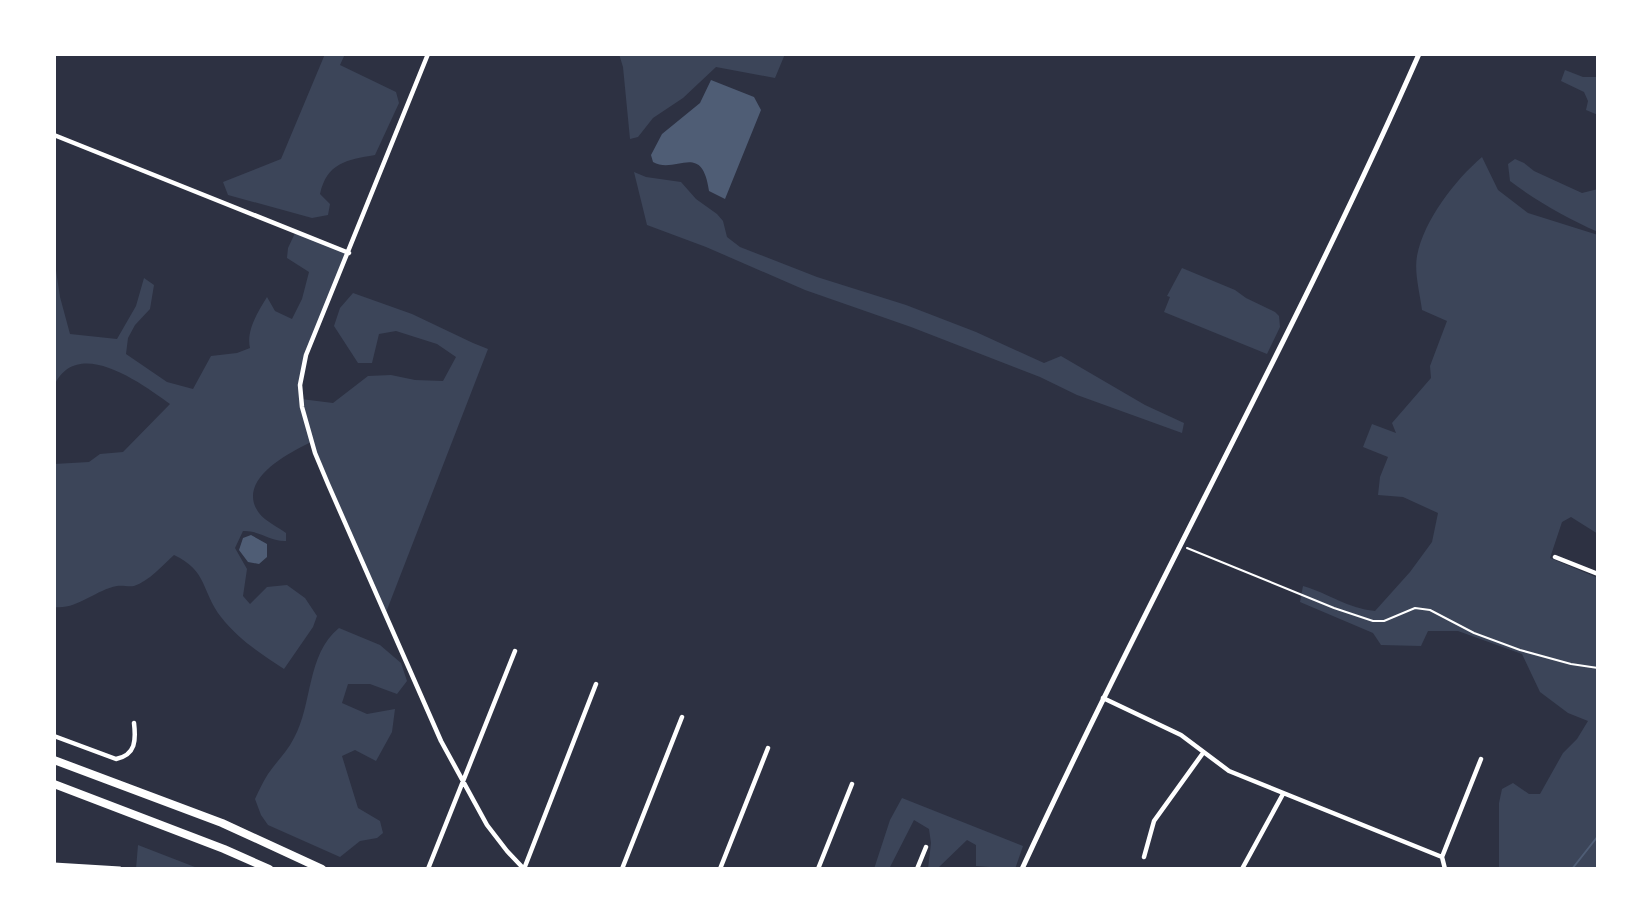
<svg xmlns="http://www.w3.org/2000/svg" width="1652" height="923" font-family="'Varela Round',sans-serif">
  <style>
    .green { fill: #3c4559 }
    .water { fill: #4f5d75 }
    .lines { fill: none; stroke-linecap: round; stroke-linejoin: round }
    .stream { stroke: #4f5d75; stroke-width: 2 }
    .path { stroke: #fff; stroke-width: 2 }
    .minor { stroke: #fff; stroke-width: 4.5 }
    .tertiary { stroke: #fff; stroke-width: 5 }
    .motorway { stroke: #fff; stroke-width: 8 }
  </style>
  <rect width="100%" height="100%" fill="#2d3142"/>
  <path class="green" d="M325,54H345L340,65L396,92L399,103L375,155C346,160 327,163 320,194L330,204L328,215L312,218L228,195L223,182L281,159Z
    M619,54H785L775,78L716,67L683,98L653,118L638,137L630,139L623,67Z
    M1565,70L1583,77H1598V115L1586,110L1588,101L1584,92L1561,81Z
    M1482,157L1498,190L1528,213L1598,235V534L1571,517L1562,522L1550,558L1598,578V869H1499V803L1502,789L1513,783L1529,794H1540L1563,753L1577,739L1588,721L1568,713L1540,692L1522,654L1458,631H1428L1421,646L1381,645L1373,633L1300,602L1303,586C1330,594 1347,608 1375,611L1410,572L1432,542L1438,513L1403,497L1378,495L1380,477L1388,457L1363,447L1372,424L1396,433L1392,423L1431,378L1430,366L1447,321L1422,310C1420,293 1414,273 1417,256C1424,220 1455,180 1482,157Z
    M1515,159L1524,163L1534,171L1582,193L1598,189V232C1567,218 1536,201 1510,181L1508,164Z
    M634,172L646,177L681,182L696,199L717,214L723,221L727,237L740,247L817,277L906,305L976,332L1044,363L1061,356L1145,405L1184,423L1182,433L1077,395L1040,377L911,327L805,290L706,247L647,225Z
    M296,231L349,253L303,365L301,399L333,403L368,376L391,375L415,380L443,381L456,357L437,344L396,331L379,334L372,363H358L334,326L340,308L353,293L412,314L473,343L488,349L385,615L311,442C289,453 235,480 259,513C265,521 278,527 286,533V541C271,542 259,530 243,531L235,548L247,569L243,596L250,604L267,587L287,585L305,598L317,616L313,627L284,669C261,654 238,639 221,617C201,591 208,571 174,555C162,566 149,581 134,586C129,587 122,585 117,586C95,590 77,610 54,607V464L89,462L100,454L123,452L170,404C142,384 77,335 54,386V257L60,297L70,334L117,339L136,306L144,278L154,285L150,309L135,325L128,338L126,354L167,382L193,389L211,356L237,353L250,348C246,330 258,312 267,297L275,311L292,319L302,299L309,272L287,258L288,248Z
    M1182,268L1235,290L1246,298L1275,312L1279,316L1280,327L1267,354L1164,312L1170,297L1167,296Z
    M339,628L380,645L401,663L407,681L397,694L370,684H348L342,703L367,714L395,709L392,732L376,761L355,750L342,756L358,808L380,821L383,833L377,838L360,841L340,857L268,825L261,815L255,799C259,790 263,782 268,774C276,762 287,752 294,738C313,704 306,655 339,628Z
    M902,798L1023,846L1015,869L976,866V845L967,840L939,867L928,869L931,843L929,829L914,820L889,869H874L890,820Z
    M138,845L200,869H136Z"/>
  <path class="water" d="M711,80L754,97L761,110L725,199L709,191C702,140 676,175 653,162L651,155L662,134L700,103Z
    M251,535L267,544V557L259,564L248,562L239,550L243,538Z"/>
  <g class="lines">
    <path class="stream" d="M1572,869L1598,836"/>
    <path class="path" d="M1187,548L1334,608L1373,621H1384L1415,608L1430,610L1474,633L1520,650L1571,664L1598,668"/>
    <path class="minor" d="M428,54L306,355L300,385L302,407L315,453L328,484L441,741L487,825L507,851L524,869
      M54,135L349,253
      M1555,557L1598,574
      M1103,698L1181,735L1229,771L1442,857
      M54,736L116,759C136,755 136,740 134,723
      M1144,857L1154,821L1203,753
      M428,869L515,651
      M524,869L596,684
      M622,869L682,717
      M720,869L768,748
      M818,869L852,784
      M917,869L926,847
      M1242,869L1283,794
      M1445,869L1442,857L1481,759"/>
    <path class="tertiary" d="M54,865L120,869
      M1022,869C1149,594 1297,331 1419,54"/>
    <path class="motorway" d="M54,760L222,823L322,869
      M54,784L224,849L269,869"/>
  </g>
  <rect width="1652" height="923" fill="none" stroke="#ffffff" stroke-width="112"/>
</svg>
